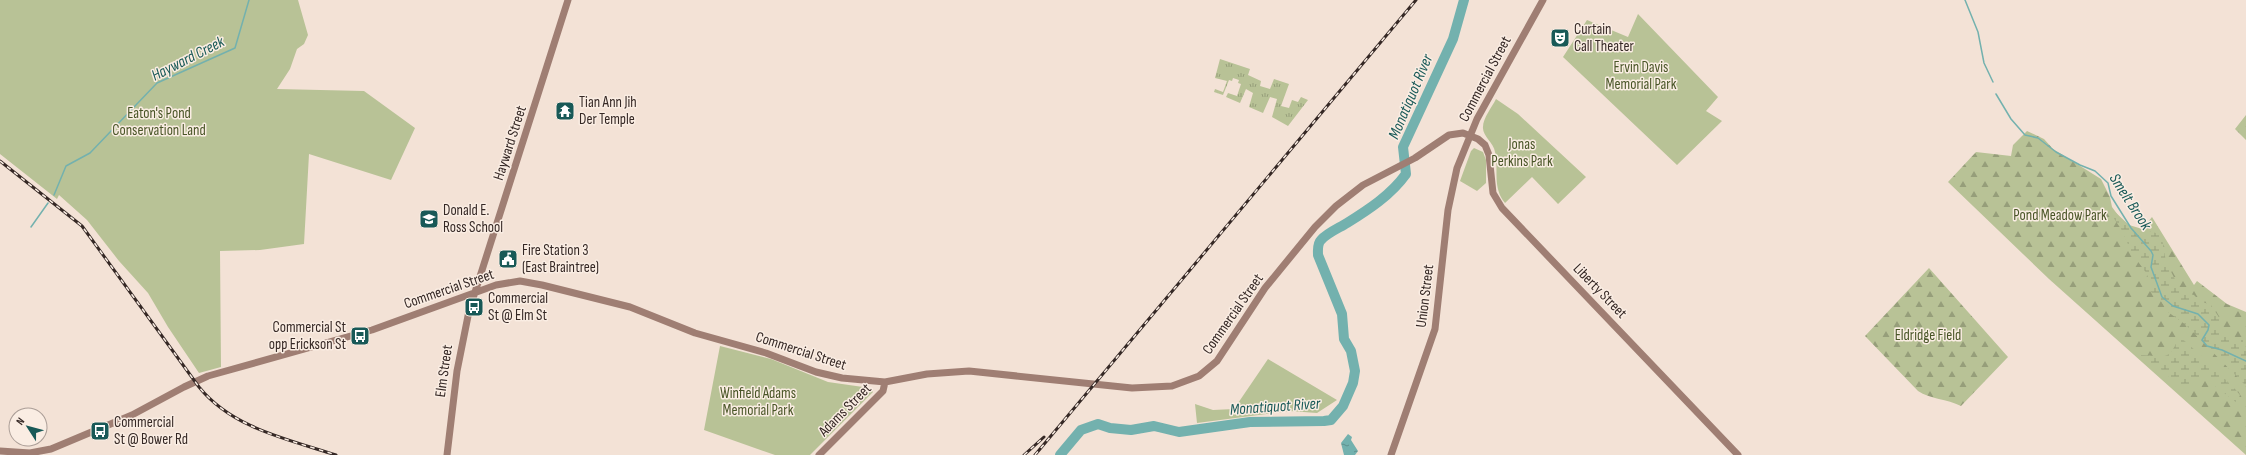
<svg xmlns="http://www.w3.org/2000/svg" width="2246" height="455" font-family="'Sofia Sans Condensed',sans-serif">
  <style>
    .grass { fill: url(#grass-tufts) }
    .forest { fill: url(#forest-firs) }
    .wetland { fill: url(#wetland-marsh) }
    .green { fill: #b8c296 }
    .water { fill: url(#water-ripples) }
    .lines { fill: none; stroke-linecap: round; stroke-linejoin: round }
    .stream { stroke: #73b1ae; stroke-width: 1.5 }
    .river { stroke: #73b1ae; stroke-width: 10 }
    .secondary { stroke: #9f7e73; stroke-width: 7 }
    .rail-casing { stroke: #352825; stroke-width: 3 }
    .rail { stroke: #faede3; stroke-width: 1.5; stroke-dasharray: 4.5; stroke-linecap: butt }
    .labels { text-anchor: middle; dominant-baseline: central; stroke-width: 3; stroke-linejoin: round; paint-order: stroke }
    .poi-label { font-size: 15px; fill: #352825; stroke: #faede3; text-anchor: start }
    .park-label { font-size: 15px; fill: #495527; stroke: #faede3 }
    .street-label { font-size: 15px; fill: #352825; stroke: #faede3 }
    .water-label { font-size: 16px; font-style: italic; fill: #185957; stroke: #faede3 }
  </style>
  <defs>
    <pattern id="grass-tufts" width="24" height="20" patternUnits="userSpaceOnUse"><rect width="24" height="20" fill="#b8c296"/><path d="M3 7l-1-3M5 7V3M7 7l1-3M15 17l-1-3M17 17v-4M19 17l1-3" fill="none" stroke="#969e7a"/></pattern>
    <pattern id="forest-firs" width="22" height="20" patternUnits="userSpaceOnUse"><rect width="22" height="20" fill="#b8c296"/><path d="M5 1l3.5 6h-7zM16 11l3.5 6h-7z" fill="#969e7a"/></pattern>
    <pattern id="wetland-marsh" width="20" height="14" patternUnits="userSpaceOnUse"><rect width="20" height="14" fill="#b8c296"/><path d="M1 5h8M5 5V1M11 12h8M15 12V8" fill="none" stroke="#969e7a"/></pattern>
    <pattern id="water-ripples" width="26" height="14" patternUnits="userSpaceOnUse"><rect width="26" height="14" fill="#73b1ae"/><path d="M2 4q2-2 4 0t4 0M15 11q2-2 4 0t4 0" fill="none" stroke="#5f908d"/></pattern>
  </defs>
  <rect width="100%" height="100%" fill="#f3e2d6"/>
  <path class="grass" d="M1220,59L1250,69L1248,75L1261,81L1260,86L1270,89L1274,79L1289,84L1281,106L1289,108L1292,100L1298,102L1301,97L1308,100L1288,126L1272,117L1277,99L1270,97L1263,113L1249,107L1253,93L1246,89L1240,103L1226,97L1228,93L1237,96L1241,84L1238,83L1239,80L1233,78L1232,81L1229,80L1223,95L1214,92L1215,89L1223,92L1227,81L1215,78Z"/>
  <path class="forest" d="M2246,115V140L2235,129Z
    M2027,131L2044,139L2053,149L2101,179L2110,197L2112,207L2135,238L2152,217L2194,285L2197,281L2227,304L2246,312V455L2049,279L1948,182L1976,152L2011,156L2013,145Z
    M1929,268L2008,357L1961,406C1947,399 1930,399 1918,391L1865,336Z"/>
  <path class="wetland" d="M2109,211H2114L2129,225L2159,234L2162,238L2166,262L2179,287L2186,293L2194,295L2200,301L2211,305L2222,322L2220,331L2243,340V347L2246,351V386L2186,325L2168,312L2159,298L2151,292L2147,274L2131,252L2123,232Z
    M2179,337C2185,339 2226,380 2235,389L2240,395L2237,403L2205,378L2184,389C2173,386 2171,380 2165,371C2156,367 2146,368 2140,358L2141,355C2152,354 2166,362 2173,349C2176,345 2176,341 2179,337Z"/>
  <path class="green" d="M0,0H298L308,35L304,44L297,49L290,69L277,89L364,91L415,128L391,180L309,154L304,244L260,250L220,251L221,367L199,373L168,327L148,293L119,261L87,220L59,195L57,199L0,154Z
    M1638,14L1718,97L1706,111L1722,121L1677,165L1563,57L1587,20L1628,37Z
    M1496,99L1518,114L1586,177L1558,204L1532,177L1505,203C1492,187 1499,170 1495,152C1494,143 1482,136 1483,127C1483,118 1492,107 1496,99Z
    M1474,148L1483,152L1486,160V183L1477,191L1460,181L1471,151Z
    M720,346L771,359L828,382L870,388L873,392L810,455H775L704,430Z
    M1268,359L1337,400L1317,413L1290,411L1197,423L1195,404L1213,410L1234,409Z"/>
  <path class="water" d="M1348,434L1352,437L1351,440L1358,451L1355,455H1344L1341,443Z"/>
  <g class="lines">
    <path class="stream" d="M1965,0L1978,32L1984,63L1993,82
      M1996,94L2011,119L2025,135L2038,138L2056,152L2080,165L2095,171L2108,183L2111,196L2131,228L2151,251L2153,255L2151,267L2162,297L2173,306L2198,314L2209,325L2208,330L2202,340L2207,346L2222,350L2246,361
      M54,195L66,166L90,153L157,83L235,48L249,0
      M31,227L48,203"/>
    <path class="river" d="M1060,455L1081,430L1098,424L1110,428L1131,430L1154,426L1179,432L1250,422L1324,421L1331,420L1343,406L1353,383L1355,371L1351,351L1344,339L1342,314L1318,255C1318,250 1317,244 1321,240C1327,233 1339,228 1347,223C1368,210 1391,195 1406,174L1403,147L1453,39L1464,0"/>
    <path class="secondary" d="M0,451L30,453L51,449L132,415L184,387L208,376L372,330L496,285L520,281L542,285L630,307L695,333L766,353L816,372L842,378L885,382L927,374L969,371L1132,388L1172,386L1199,376L1217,361L1265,288L1315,227L1336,206L1363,185L1415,158L1449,135L1463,133L1478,139L1485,145L1489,155L1493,193L1502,208L1738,455
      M447,455L457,371L469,311L568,0
      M819,455L883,391L885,382
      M1391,455L1435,329L1448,210L1457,168L1477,119L1543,0"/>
    <g class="rail-casing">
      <path id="rail" d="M0,161L82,226L199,387C232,428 287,439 336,455
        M1024,455L1044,437
        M1035,455L1416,0"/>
    </g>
    <use href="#rail" class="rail"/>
  </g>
  <defs>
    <g id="theatre-square" transform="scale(1)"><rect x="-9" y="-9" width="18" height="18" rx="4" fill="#185957" stroke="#faede3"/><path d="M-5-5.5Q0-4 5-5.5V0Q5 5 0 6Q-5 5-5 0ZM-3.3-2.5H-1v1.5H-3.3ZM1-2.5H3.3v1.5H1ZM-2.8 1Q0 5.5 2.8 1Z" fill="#fff"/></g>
    <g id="temple-square" transform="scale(1)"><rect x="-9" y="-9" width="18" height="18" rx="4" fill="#185957" stroke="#faede3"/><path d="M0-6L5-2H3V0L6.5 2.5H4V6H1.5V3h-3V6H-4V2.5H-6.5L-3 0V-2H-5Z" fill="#fff"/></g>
    <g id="school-square" transform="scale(1)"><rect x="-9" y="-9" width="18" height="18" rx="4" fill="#185957" stroke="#faede3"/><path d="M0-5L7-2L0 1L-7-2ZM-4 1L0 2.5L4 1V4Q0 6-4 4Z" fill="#fff"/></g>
    <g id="civic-square" transform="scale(1)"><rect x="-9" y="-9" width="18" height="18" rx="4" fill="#185957" stroke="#faede3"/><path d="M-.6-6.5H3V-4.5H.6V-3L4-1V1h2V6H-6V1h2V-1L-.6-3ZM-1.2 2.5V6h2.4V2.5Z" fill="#fff"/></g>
    <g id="bus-square" transform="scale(1)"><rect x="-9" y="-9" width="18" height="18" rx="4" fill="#185957" stroke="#faede3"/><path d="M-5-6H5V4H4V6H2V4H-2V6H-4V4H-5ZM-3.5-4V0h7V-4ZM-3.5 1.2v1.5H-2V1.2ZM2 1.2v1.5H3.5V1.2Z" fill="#fff"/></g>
  </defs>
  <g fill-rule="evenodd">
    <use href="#theatre-square" x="1560" y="38"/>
    <use href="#temple-square" x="565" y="111"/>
    <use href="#school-square" x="429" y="219"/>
    <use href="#civic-square" x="508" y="259"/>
    <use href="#bus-square" x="474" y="307"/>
    <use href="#bus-square" x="360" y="336"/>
    <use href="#bus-square" x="100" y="431"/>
  </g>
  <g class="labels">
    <g class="poi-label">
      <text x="1574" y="29">Curtain<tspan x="1574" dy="17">Call Theater</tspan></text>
      <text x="579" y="102">Tian Ann Jih<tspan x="579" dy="17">Der Temple</tspan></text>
      <text x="443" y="210">Donald E.<tspan x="443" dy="17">Ross School</tspan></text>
      <text x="522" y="250">Fire Station 3<tspan x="522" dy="17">(East Braintree)</tspan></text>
      <text x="488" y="298">Commercial<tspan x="488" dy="17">St @ Elm St</tspan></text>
      <text x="346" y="327" text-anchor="end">Commercial St<tspan x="346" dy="17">opp Erickson St</tspan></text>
      <text x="114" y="422">Commercial<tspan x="114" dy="17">St @ Bower Rd</tspan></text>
    </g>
    <g class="park-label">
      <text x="1641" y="67">Ervin Davis<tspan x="1641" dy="17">Memorial Park</tspan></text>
      <text x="159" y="113">Eaton's Pond<tspan x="159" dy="17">Conservation Land</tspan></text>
      <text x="1522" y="144">Jonas<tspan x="1522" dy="17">Perkins Park</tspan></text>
      <text x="2060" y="215">Pond Meadow Park</text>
      <text x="1928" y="335">Eldridge Field</text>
      <text x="758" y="393">Winfield Adams<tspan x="758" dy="17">Memorial Park</tspan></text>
    </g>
    <g class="street-label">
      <text transform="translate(1485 79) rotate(-62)">Commercial Street</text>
      <text transform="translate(510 143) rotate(-72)">Hayward Street</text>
      <text transform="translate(449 289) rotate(-19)">Commercial Street</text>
      <text transform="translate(1600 291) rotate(46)">Liberty Street</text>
      <text transform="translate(1425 296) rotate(-83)">Union Street</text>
      <text transform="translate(1233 314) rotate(-55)">Commercial Street</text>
      <text transform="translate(801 351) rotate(18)">Commercial Street</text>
      <text transform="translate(444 371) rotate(-82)">Elm Street</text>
      <text transform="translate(845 410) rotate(-45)">Adams Street</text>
    </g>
    <g class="water-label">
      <text transform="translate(188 59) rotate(-27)">Hayward Creek</text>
      <text transform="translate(1411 97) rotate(-67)">Monatiquot River</text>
      <text transform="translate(2130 202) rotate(57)">Smelt Brook</text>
      <text transform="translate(1275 407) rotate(-4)">Monatiquot River</text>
    </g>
  </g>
  <g transform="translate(28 427) rotate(306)"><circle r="19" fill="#faede3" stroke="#ab9e97"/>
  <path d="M0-3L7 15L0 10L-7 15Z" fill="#185957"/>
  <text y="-6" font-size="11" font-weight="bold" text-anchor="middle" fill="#352825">N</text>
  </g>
</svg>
